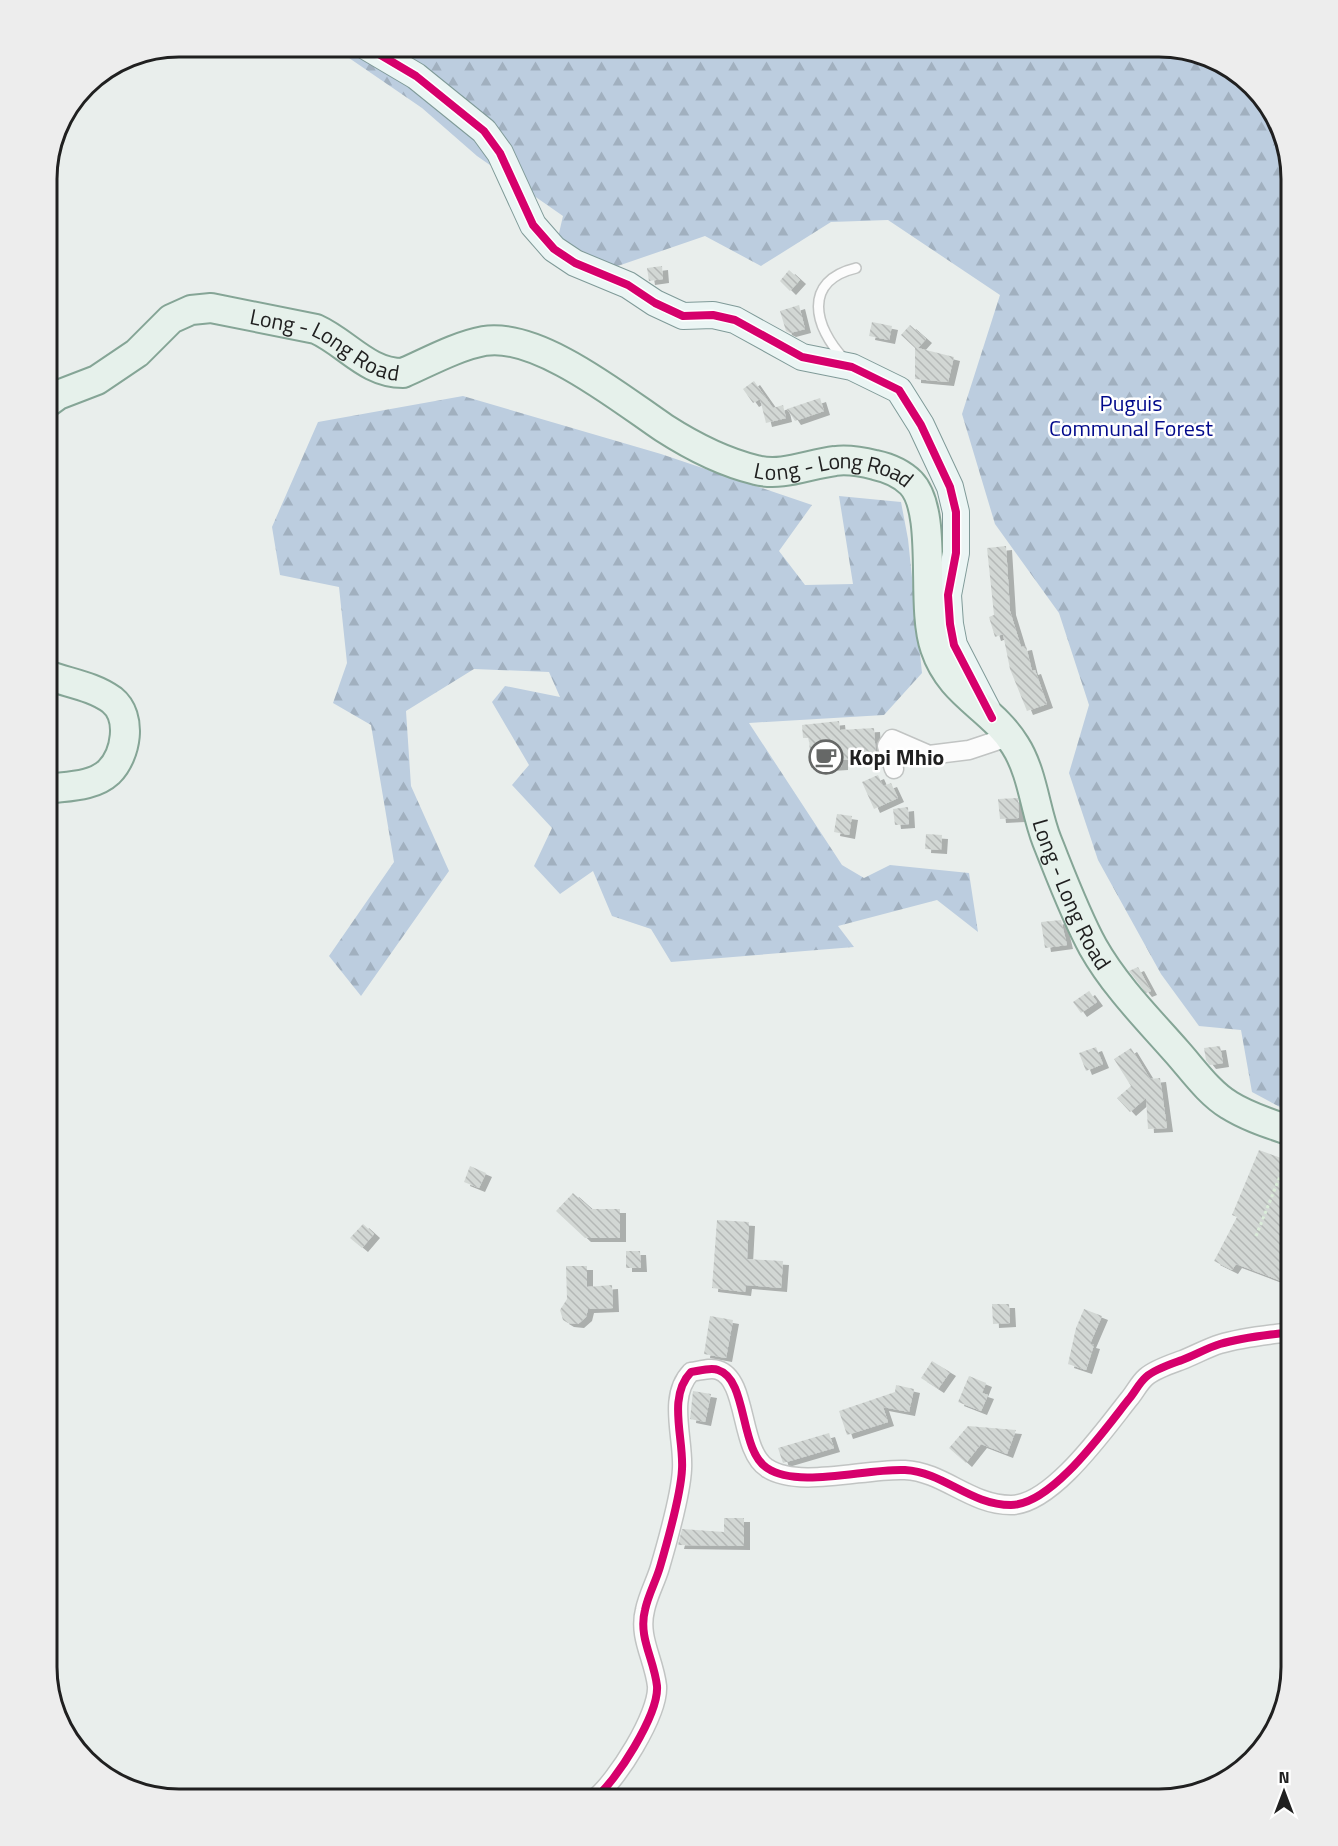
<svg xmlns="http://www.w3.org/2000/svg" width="1338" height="1846" font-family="'Titillium Web',sans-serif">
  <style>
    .forest { fill: url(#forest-firs) }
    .building { fill: url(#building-back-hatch); filter: url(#shadow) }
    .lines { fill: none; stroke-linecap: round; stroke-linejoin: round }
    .lane-casing { stroke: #c1c4c3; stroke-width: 12 }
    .street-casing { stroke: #c1c4c3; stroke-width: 21 }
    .secondary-casing { stroke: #7f9a98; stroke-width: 28 }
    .primary-casing { stroke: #85a596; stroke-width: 32 }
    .path { stroke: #daecd9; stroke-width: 3; stroke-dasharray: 3 3; stroke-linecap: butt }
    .lane { stroke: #fcfcfc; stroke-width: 9 }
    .street { stroke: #fcfcfc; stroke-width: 18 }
    .secondary { stroke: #ebf5f4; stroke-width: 26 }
    .primary { stroke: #e6f1eb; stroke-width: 28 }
    .cycleway-casing { stroke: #fff; stroke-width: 11 }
    .cycleway { stroke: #d6006c; stroke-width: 8 }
    .labels { text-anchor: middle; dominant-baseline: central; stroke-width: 5; stroke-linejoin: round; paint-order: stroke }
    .street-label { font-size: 22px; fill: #202020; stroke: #fff }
    .park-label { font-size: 22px; fill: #01098b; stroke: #fff }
    .poi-label { font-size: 22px; font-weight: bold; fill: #202020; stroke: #fff; text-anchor: start }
    .rim { fill: none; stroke: #202020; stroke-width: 3 }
  </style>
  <defs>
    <pattern id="forest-firs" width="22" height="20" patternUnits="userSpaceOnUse" patternTransform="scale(1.5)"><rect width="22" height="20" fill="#bccddf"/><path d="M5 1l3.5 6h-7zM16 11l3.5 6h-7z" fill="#a1b0bf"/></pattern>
    <pattern id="building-back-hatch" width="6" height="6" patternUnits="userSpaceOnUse" patternTransform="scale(1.5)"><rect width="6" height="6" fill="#d2d7d4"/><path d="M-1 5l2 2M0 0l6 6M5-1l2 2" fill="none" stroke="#b4b8b6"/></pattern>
    <filter id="shadow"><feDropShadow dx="6" dy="4" stdDeviation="0" flood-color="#0004"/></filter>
  </defs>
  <rect width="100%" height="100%" fill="#e9eeec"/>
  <path class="forest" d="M333,47H1167L1225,64L1274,113L1291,179V1113L1252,1092L1241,1030L1199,1026L1161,974L1098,860L1069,773L1089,705L1059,613L995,524L962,414L1000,295L888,220L831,222L761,266L705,236L609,269L556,246L563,216L477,156L422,108Z
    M463,396L661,454L812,505L779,551L805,585L853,584L839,496L901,502L908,539L922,673L884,715L749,723L842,865L864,878L890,865L969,873L978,932L937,900L838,926L854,947L671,962L651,929L612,916L593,871L560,894L534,866L552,828L512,785L529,765L492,702L505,686L560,697L549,672L474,669L406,711L411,786L449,871L361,996L329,956L394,862L371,725L333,703L347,663L339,587L280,575L272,527L318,422Z"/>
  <path class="building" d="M662,266L663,279L649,281L647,268Z
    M789,270L800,280L790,291L780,281Z
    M799,305L805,329L790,333L786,331L780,311Z
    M872,322L892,326L889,340L869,336Z
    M910,325L926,339L918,348L954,357L948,382L915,379V348L901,335Z
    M754,381L773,408L783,405L786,418L766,423L760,399L753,403L743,389Z
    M820,398L824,411L795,421L787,409Z
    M1006,546L1010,611L1021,647L1026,646L1032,671L1035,670L1047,704L1027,711L1010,669L1003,634L995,637L989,617L994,615L987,548Z
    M839,721L840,730L874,728L876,758L842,760V766L811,768L809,738H803L802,725Z
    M878,775L883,786L891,783L898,798L874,809L862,782Z
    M1018,798L1019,818L1000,819L998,799Z
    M908,807L909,824L895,825L893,809Z
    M837,814L852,816L849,835L834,832Z
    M926,834L942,835L941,850L925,849Z
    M1061,920L1067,945L1045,948L1041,922Z
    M1138,967L1151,991L1146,993L1129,971Z
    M1089,991L1097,1002L1081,1013L1073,1002Z
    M1220,1046L1223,1063L1210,1065L1206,1060L1204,1048Z
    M1096,1047L1103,1064L1086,1071L1079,1053Z
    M1131,1048L1150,1079L1160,1078L1167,1128L1148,1129L1146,1098L1130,1112L1117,1098L1131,1086L1114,1059Z
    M1259,1150L1292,1162V1285L1236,1264L1232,1270L1214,1261L1237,1217L1232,1215Z
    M470,1166L486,1173L479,1188L464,1182Z
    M573,1193L591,1209H620V1238H585L556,1211Z
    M717,1220L749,1222L747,1259L783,1261L781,1288L746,1285L745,1292L712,1288Z
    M363,1224L374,1234L362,1248L350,1238Z
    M626,1251H640L641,1268H626Z
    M566,1266H587V1287L612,1285L613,1308L588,1309L586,1317L578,1324L568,1323L563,1320L560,1310L567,1299Z
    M992,1304H1009L1010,1323L993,1324Z
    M1084,1309L1102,1316L1090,1344L1094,1345L1086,1370L1068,1364L1076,1328Z
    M710,1316L733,1320L726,1358L704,1354Z
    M932,1361L950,1372L938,1389L921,1378Z
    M969,1376L986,1383L982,1393L988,1395L981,1411L958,1402Z
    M896,1385L914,1389L909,1412L883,1407L888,1422L847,1435L839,1411L895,1392Z
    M693,1391L711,1394L705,1422L690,1419Z
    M968,1426L1016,1430L1007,1454L981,1444L966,1463L949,1448Z
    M829,1433L834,1448L783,1463L778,1448Z
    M724,1518H744V1546L678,1545L682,1529L724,1532Z"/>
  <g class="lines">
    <g class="lane-casing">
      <path id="lane" d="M844,359C814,327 802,281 856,268"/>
    </g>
    <g class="street-casing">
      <path id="street" d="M894,769L887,746L892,739L929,755L969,750L1008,737
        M594,1799C616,1782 659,1714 657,1686C654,1659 638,1637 645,1610C648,1595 656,1581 660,1567C667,1543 681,1492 682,1469C684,1438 667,1397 691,1372C699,1371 711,1367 718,1370C748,1379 739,1450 767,1468C798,1489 866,1468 905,1470C944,1472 970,1505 1011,1505C1052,1505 1105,1429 1129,1399C1135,1392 1139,1383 1146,1377C1155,1369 1171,1364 1182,1360C1195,1355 1207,1348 1220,1344C1243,1337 1268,1335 1291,1332"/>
    </g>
    <g class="secondary-casing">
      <path id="secondary" d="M367,47L416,76L484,131L500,153L533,225L554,249L575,263L628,285L655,303L683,316L713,315L735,320L802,357L852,367L899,390L921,425L950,487L956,512V553L948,595L950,624L954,645L987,709"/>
    </g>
    <g class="primary-casing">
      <g id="primary">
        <path id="s1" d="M47,403L58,395L97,380L137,353L171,319L191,310L211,308L316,329C347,343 367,373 403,373C428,362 457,346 484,341C538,332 621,399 664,428C692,446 723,462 756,470C782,477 809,464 835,461C848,459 863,462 875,465C889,468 901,473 911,483C939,512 920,605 935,648C951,696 991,706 1015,745C1033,773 1035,811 1047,841C1061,876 1075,914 1093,947C1115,986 1148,1019 1177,1052C1193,1070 1209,1093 1229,1105C1248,1117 1271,1124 1291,1131"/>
        <path d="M47,789C67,786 93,787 109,772C126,755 133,717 112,700C93,686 68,683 47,675"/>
      </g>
    </g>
    <path class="path" d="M1256,1236L1290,1151"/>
    <use href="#lane" class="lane"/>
    <use href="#street" class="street"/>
    <use href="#secondary" class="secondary"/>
    <use href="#primary" class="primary"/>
    <g class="cycleway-casing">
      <path id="cycleway" d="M367,47L416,76L484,131L500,153L533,225L554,249L575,263L628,285L655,303L683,316L713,315L735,320L802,357L852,367L899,390L921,425L950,487L956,512V553L948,595L950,624L954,645L992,718
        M594,1799C616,1782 659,1714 657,1686C654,1659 638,1637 645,1610C648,1595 656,1581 660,1567C667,1543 681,1492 682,1469C684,1438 667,1397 691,1372C699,1371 711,1367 718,1370C748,1379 739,1450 767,1468C798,1489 866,1468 905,1470C944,1472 970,1505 1011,1505C1052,1505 1105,1429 1129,1399C1135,1392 1139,1383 1146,1377C1155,1369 1171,1364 1182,1360C1195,1355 1207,1348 1220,1344C1243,1337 1268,1335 1291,1332"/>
    </g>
    <use href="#cycleway" class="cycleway"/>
  </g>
  <defs>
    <g id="cafe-ring" transform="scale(1.725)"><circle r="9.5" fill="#fff" stroke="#666867" stroke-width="1.5"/><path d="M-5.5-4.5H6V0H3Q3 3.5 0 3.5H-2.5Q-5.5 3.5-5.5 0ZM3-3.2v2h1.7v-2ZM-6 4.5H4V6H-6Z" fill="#666867"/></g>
  </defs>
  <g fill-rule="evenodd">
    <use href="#cafe-ring" x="826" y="757"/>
  </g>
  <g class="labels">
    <g class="street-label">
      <text stroke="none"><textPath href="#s1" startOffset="315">Long - Long Road</textPath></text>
      <text stroke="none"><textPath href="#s1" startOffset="872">Long - Long Road</textPath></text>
      <text stroke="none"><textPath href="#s1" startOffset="1410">Long - Long Road</textPath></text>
    </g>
    <g class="park-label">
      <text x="1131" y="403">Puguis<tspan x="1131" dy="25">Communal Forest</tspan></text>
    </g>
    <g class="poi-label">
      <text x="849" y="757">Kopi Mhio</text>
    </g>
  </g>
  <path d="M0 0H1338V1846H0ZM179 57H1159A122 122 0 0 1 1281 179V1667A122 122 0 0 1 1159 1789H179A122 122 0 0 1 57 1667V179A122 122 0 0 1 179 57Z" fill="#ededed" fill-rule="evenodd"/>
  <path class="rim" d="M179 57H1159A122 122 0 0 1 1281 179V1667A122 122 0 0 1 1159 1789H179A122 122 0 0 1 57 1667V179A122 122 0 0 1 179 57Z"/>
  <g transform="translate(1284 1792)" stroke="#ffffff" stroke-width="4.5" paint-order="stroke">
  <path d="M0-4.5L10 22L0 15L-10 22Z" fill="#202020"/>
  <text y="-9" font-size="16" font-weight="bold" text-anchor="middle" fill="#202020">N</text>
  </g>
</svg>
